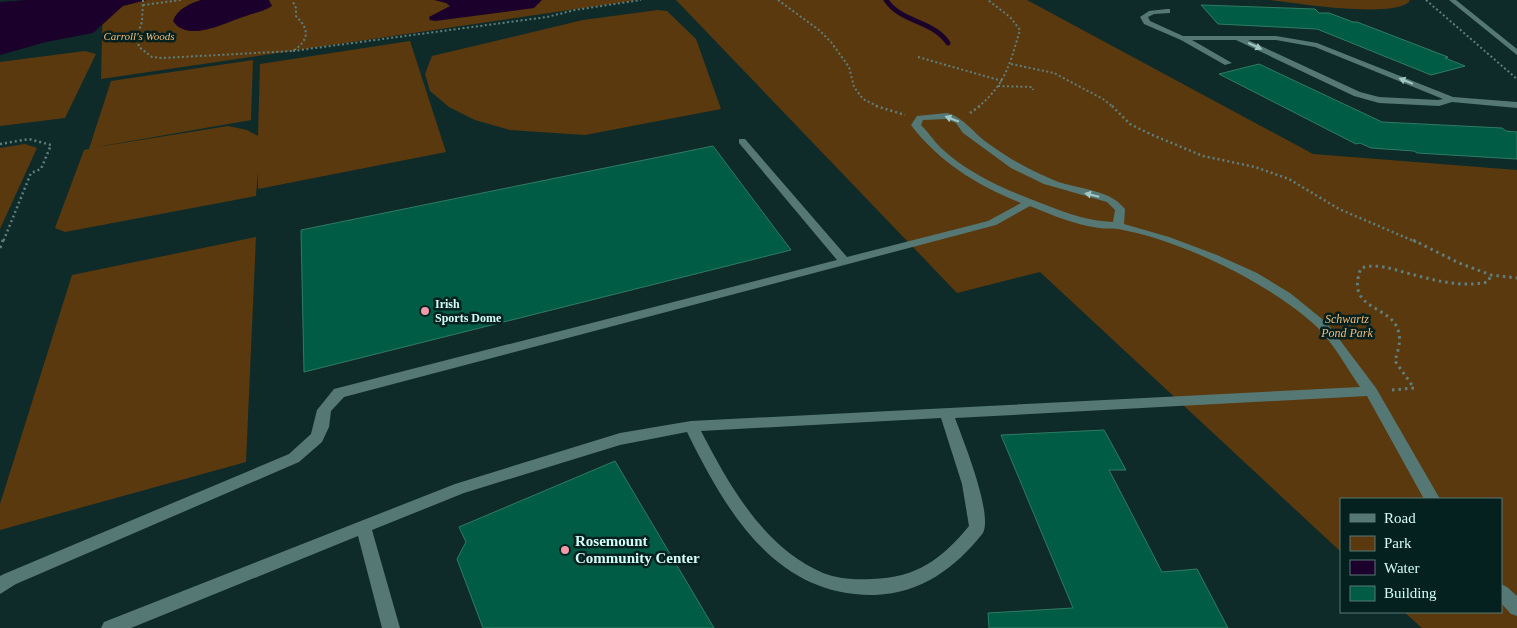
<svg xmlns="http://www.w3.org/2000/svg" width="1517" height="628" font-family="Georgia,serif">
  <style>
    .green { fill: #5a390f }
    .water { fill: #1a002b }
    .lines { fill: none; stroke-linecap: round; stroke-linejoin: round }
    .stream { stroke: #1a002b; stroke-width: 5 }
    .building { fill: #005c44; stroke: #2f7c63 }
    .path-far2 { stroke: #5e7f7c; stroke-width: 2; stroke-dasharray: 2 2.5; stroke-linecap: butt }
    .path-far1 { stroke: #5e7f7c; stroke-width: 2.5; stroke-dasharray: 2 3; stroke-linecap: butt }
    .path { stroke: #5e7f7c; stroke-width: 3; stroke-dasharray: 2.5 4; stroke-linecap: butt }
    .minor { fill: #567874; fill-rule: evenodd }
    .oneway { fill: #a2c8c3 }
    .poi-dot { fill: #f39aaa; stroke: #05211f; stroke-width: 2 }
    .labels { text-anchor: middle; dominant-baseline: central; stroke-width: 5; stroke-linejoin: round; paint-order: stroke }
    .far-park-label { font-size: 11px; font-style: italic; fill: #f6ba79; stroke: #05211f }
    .poi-label { font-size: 12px; font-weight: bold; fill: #d4fdf8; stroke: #05211f; text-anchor: start }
    .park-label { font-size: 12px; font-style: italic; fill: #f6ba79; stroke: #05211f }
    .near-poi-label { font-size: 15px; font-weight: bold; fill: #d4fdf8; stroke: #05211f; text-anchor: start }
  </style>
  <rect width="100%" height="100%" fill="#0f2b29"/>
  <path class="green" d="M103,0H638L101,79Z
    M676,0H1027L1313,154L1517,170V628H1422L1404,612H1501V499H1341V552L1040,272L957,293Z
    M1270,0H1409L1410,1C1394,19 1296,3 1270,0Z
    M658,10L667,11L696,39L721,109L585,135L510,130L475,120L449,107L430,91L425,74L432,56L583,20Z
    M410,41L446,152L258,189V171L256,196L65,232L55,228L84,150L89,149L111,81L253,60L251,120L91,148L228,126L247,130L258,136L260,64Z
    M85,51L96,54L65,118L0,126V62Z
    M25,144L37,148L0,229V148Z
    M256,237L246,462L0,530V504L72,275Z"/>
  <path class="water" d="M26,0H147L123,6L93,33L46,42L0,55V2Z
    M201,0H269L272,6C263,12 253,13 243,17C225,23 187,43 173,21C177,9 191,3 201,0Z
    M434,0H542L534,8L435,21L430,20L429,17L450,6L446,3Z"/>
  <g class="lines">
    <path class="stream" d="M886,0C901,23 933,20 948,43"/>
  </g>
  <path class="building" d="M1201,5L1315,9L1319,13H1329L1353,22H1357L1448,57L1445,58L1465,66L1431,75L1317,29L1218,24Z
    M1259,64L1382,122L1502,128L1506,131L1517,132V159L1417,153L1414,151L1371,148L1360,143L1356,144L1219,74Z
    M713,146L791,250L304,372L301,230Z
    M1104,430L1126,470H1109L1162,572L1197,569L1228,628H989L988,613L1073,608L1001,435Z
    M615,461L714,628H483L457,559L466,542L459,527Z"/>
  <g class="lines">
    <path class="path-far2" d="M143,0L142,22L137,36L139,47L152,57L162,58L293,51C309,40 310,30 296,16V8L292,0
      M778,0L819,30L831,42L849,67L854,87L863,99L879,107
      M1426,0L1517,79
      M143,5L181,0
      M293,51L547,17L575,10L641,0
      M918,57L1002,81
      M1011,64L1054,73L1103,99L1113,107
      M998,86L1032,87L1033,90
      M978,107C1006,84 1010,63 1020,30L1010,17L988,0"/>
    <path class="path-far1" d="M876,106L905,115
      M1112,106L1130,124L1150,134L1203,156L1255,167L1289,179L1339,209L1416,242
      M970,113L980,106
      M0,144L29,139L51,145L41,169L31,173L3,242"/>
    <path class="path" d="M1413,240L1459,263L1491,275L1517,278
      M0,248L3,240
      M1392,390L1414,388L1395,361C1397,353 1401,343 1399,334C1394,303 1344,313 1361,268C1377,263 1392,269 1407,273C1434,280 1460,288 1488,282L1491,275"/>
    <path class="minor" d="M1449,0H1456L1517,49V55Z
      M1167,9H1170V13L1154,14L1148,17L1150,21L1183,36H1276L1317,43L1453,97L1517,102V108L1452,102L1439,106L1379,103L1354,96L1236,40H1192L1232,63L1225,65L1181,40L1144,24L1140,17L1149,11ZM1248,40H1276L1315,47L1443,99L1438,100L1379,97L1360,92Z
      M947,113C965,118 974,134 989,144C1008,158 1028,169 1049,178C1073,190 1108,187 1125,209L1124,224L1169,237L1217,255L1257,273L1290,293L1327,323L1376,388L1440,499H1424L1367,396L955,418C963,440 993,513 983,533C955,568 922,593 875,595C775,597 726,511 687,432L620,445L464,493L372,530L400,628H382L358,536L131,628H101L104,622L455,484L620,433L691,421L1360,387C1347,368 1333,343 1318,328C1272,284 1181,240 1118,229C1112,228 1105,229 1099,228C1075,225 1052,215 1030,206L996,225L344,397L331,411L329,427L322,442L299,462L16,584L0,594V576L4,574L289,454L311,434L317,410L334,389L837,260L739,143V139H745L847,257L988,221L1021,203C978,186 939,162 911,125L917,116ZM946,119L956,123L963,133L1011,168L1044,184L1107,202L1115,210L1113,222C1089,221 1068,214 1046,205C1009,191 971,176 941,148C934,141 928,132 921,125L923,120ZM941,418L962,484L969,526C942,559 916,578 872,579C857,580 838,579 823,573C764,548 729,485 701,431Z
      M1501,584L1507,587L1517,596V616L1511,614L1501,603Z"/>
  </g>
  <defs><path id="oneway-solid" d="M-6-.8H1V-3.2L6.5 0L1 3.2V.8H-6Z" transform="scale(1.25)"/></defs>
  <g class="oneway">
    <use href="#oneway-solid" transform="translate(1255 46) rotate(25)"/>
    <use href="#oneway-solid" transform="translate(1406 81) rotate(-158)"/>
    <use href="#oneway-solid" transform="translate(952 119) rotate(-159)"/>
    <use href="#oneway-solid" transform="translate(1092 195) rotate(-166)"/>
  </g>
  <g class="poi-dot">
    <circle cx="425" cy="311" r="5"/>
    <circle cx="565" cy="550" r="5"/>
  </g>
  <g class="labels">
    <g class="far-park-label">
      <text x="139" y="36">Carroll's Woods</text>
    </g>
    <g class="poi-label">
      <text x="435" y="304">Irish<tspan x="435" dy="14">Sports Dome</tspan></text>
    </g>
    <g class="park-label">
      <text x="1347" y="319">Schwartz<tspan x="1347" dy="14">Pond Park</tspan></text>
    </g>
    <g class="near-poi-label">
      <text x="575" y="541">Rosemount<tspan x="575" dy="17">Community Center</tspan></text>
    </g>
  </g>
  <rect x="1340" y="498" width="162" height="115" fill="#05211f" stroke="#587976"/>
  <rect x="1350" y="514" width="25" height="8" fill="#567874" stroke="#587976"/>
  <text x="1384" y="523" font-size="15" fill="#d4fdf8">Road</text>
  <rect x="1350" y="536" width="25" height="15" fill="#5a390f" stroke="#587976"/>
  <text x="1384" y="548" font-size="15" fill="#d4fdf8">Park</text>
  <rect x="1350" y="560" width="25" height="15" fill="#1a002b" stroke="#587976"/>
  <text x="1384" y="573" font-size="15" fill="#d4fdf8">Water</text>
  <rect x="1350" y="586" width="25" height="15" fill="#005c44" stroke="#587976"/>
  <text x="1384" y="598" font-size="15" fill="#d4fdf8">Building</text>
</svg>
